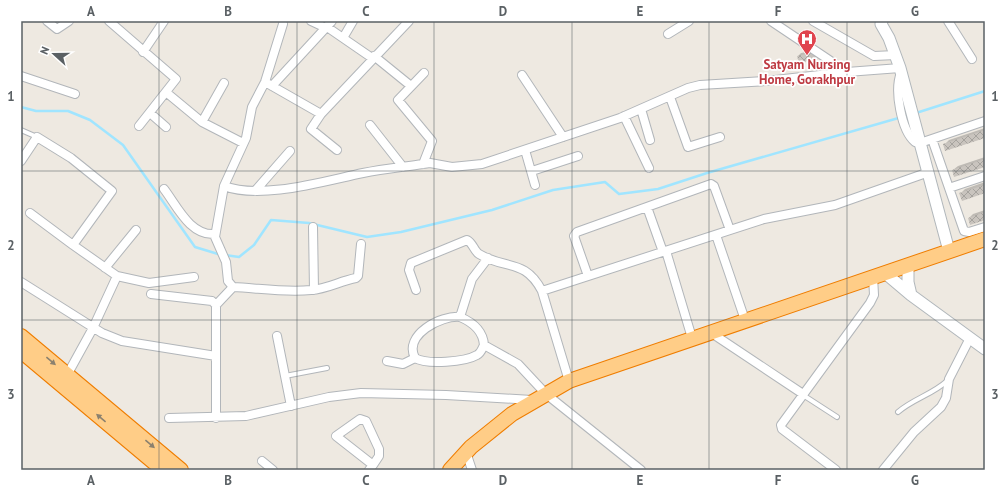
<svg xmlns="http://www.w3.org/2000/svg" width="1006" height="491" font-family="'PT Sans',sans-serif">
  <style>
    .shadow { fill: #0003 }
    .lines { fill: none; stroke-linecap: round; stroke-linejoin: round }
    .stream { stroke: #a0e5ff; stroke-width: 2.5 }
    .building { fill: url(#building-cross-hatch) }
    .lane-casing { stroke: #b2b6ba; stroke-width: 6 }
    .street-casing { stroke: #b2b6ba; stroke-width: 10 }
    .secondary-casing { stroke: #b1b7bb; stroke-width: 13 }
    .highway-casing { stroke: #ef7d00; stroke-width: 16 }
    .lane { stroke: #fff; stroke-width: 4 }
    .street { stroke: #fff; stroke-width: 8 }
    .secondary { stroke: #fff; stroke-width: 11 }
    .highway { stroke: #ffcd87; stroke-width: 14 }
    .oneway { fill: #8c816e }
    .grid { fill: none; stroke: #5a6064; stroke-width: 1; stroke-opacity: 0.55 }
    .labels { text-anchor: middle; dominant-baseline: central; stroke-width: 3.5; stroke-linejoin: round; paint-order: stroke }
    .health-label { font-size: 13px; font-weight: bold; fill: #be3a42; stroke: #fff }
    .neatline { fill: none; stroke: #5a6064; stroke-width: 1.5 }
    .grid-label { font-size: 13px; text-anchor: middle; font-weight: bold; fill: #5a6064 }
  </style>
  <defs>
    <pattern id="building-cross-hatch" width="8" height="8" patternUnits="userSpaceOnUse"><rect width="8" height="8" fill="#c9c4be"/><path d="M0 0l8 8M0 8l8-8" fill="none" stroke="#a6a39e"/></pattern>
  </defs>
  <rect width="100%" height="100%" fill="#eee9e1"/>
  <path class="shadow" d="M818,50L819,55L816,58L799,61L798,56L801,53Z
    M985,128V137L944,145L949,140Z
    M985,157V166L953,170L958,166Z
    M985,182V192L960,194L965,189Z
    M985,210V219L969,218L973,214Z"/>
  <g class="lines">
    <path class="stream" d="M21,107L36,111H68L90,120L123,145L195,247L218,254L239,257L254,245L271,220L309,223L367,237L401,232L492,210L553,190L605,182L619,194L658,189L707,173L909,115
      M916,113L985,91"/>
  </g>
  <path class="building" d="M815,52L816,59L799,63L797,56Z
    M985,130V138L945,151L943,144Z
    M985,159V167L954,177L952,170Z
    M985,185V193L962,201L959,193Z
    M985,212V220L970,225L968,218Z"/>
  <g class="lines">
    <g class="lane-casing">
      <path id="lane" d="M21,130L37,137
        M285,376L327,368
        M803,395L837,417
        M898,412C913,399 933,394 947,381"/>
    </g>
    <g class="street-casing">
      <path id="street" d="M47,21L57,29L69,21
        M109,21L176,79L139,126
        M311,21L326,28
        M771,21L847,72
        M813,21L874,56L896,55
        M948,21L972,59
        M283,24L265,82L252,107L246,138L224,186L215,237L226,262L228,281L233,287C258,288 286,293 311,290C327,289 340,281 356,278L358,276L361,244
        M327,27L372,58
        M668,34L689,21
        M343,38L353,21
        M143,52L164,21
        M374,56L411,86
        M901,73C894,90 901,130 915,142L920,143L985,121
        M522,75L563,137
        M21,76L75,94
        M265,82L321,114L409,21
        M272,86L332,21
        M167,93L202,122L243,143
        M670,97L688,147L720,137
        M641,109L650,140
        M150,113L166,127
        M321,114L311,129L337,150
        M624,116L649,168
        M202,122L224,83
        M370,125L403,167
        M932,139L964,231L969,232L985,227
        M525,150L535,185
        M21,161L37,137L71,158L112,191L73,245L117,276L93,328L66,377
        M423,164L432,141L398,100L424,73
        M532,171L578,156
        M224,186C261,200 324,181 363,173C383,169 403,167 423,164L430,163L452,167L482,164L620,118L688,88L700,85L766,81L847,72L900,68
        M949,188L985,176
        M164,189C177,206 190,236 215,234
        M255,191L290,151
        M647,207L663,252
        M30,213L73,245
        M313,227L314,290
        M716,235L745,320
        M666,251L692,338
        M105,268L136,230
        M117,276L149,283L194,277
        M588,276L574,236L577,232L711,184L714,186L730,230
        M21,282L102,333L122,341L216,356
        M416,290L409,270L411,263L467,240C473,243 474,251 479,254C505,270 525,258 542,291L569,381
        M542,291L764,219L835,205L929,172
        M151,294L212,301L216,305V418
        M216,305L233,287
        M460,317C472,322 483,331 484,345C482,349 481,353 477,355C465,362 427,365 415,358C403,335 441,315 460,317L472,279L488,258
        M710,332L803,394
        M277,336L291,406
        M484,345L518,364L546,394L641,470
        M387,361L403,364L415,358
        M169,418L246,416L329,397L361,393L446,395L532,400
        M466,452L472,470
        M262,461L273,470
        M369,470L373,465L336,436L360,419L366,421L379,449V456L373,465
        M836,470L782,429L781,425L870,303L874,295L873,276
        M883,470L914,432L941,407L946,398L949,379L970,338"/>
    </g>
    <g class="secondary-casing">
      <path id="secondary" d="M882,21L881,24L889,38L900,68L949,251
        M908,265V282L911,295
        M885,273L911,295L985,349"/>
    </g>
    <g class="highway-casing">
      <path id="highway" d="M21,336L181,470
        M21,351L163,470
        M450,470L471,447L512,414L569,381L985,239"/>
    </g>
    <use href="#lane" class="lane"/>
    <use href="#street" class="street"/>
    <use href="#secondary" class="secondary"/>
    <use href="#highway" class="highway"/>
  </g>
  <defs><path id="oneway-solid" d="M-6-.8H1V-3.2L6.5 0L1 3.2V.8H-6Z"/></defs>
  <g class="oneway">
    <use href="#oneway-solid" transform="translate(51 361) rotate(40)"/>
    <use href="#oneway-solid" transform="translate(101 418) rotate(-140)"/>
    <use href="#oneway-solid" transform="translate(150 444) rotate(40)"/>
  </g>
  <path class="grid" d="M159,21V470M297,21V470M434,21V470M572,21V470M709,21V470M847,21V470M21,171H985M21,320H985"/>
  <defs>
    <g id="hospital-pin" transform="scale(1)"><path d="M0 17L-7.5 6A9.5 9.5 0 1 1 7.5 6Z" fill="#e0444e" stroke="#fff"/><path d="M-5-5h3v3.5h4V-5h3V5h-3V1.5h-4V5h-3Z" fill="#fff"/></g>
  </defs>
  <g fill-rule="evenodd">
    <use href="#hospital-pin" x="807" y="39"/>
  </g>
  <g class="labels">
    <g class="health-label">
      <text x="807" y="64">Satyam Nursing<tspan x="807" dy="15">Home, Gorakhpur</tspan></text>
    </g>
  </g>
  <rect width="1006" height="491" fill="none" stroke="#ffffff" stroke-width="44"/>
  <g transform="translate(54 54) rotate(291)" stroke="#ffffff" stroke-width="3" paint-order="stroke">
  <path d="M0-3L7 15L0 10L-7 15Z" fill="#5a6064"/>
  <text y="-6" font-size="11" font-weight="bold" text-anchor="middle" fill="#5a6064">N</text>
  </g>
  <rect x="22" y="22" width="962" height="447" class="neatline"/>
  <g class="grid-label">
    <text x="91" y="16">A</text>
    <text x="228" y="16">B</text>
    <text x="366" y="16">C</text>
    <text x="503" y="16">D</text>
    <text x="640" y="16">E</text>
    <text x="778" y="16">F</text>
    <text x="915" y="16">G</text>
    <text x="11" y="101">1</text>
    <text x="995" y="101">1</text>
    <text x="11" y="250">2</text>
    <text x="995" y="250">2</text>
    <text x="11" y="399">3</text>
    <text x="995" y="399">3</text>
    <text x="91" y="485">A</text>
    <text x="228" y="485">B</text>
    <text x="366" y="485">C</text>
    <text x="503" y="485">D</text>
    <text x="640" y="485">E</text>
    <text x="778" y="485">F</text>
    <text x="915" y="485">G</text>
  </g>
</svg>
